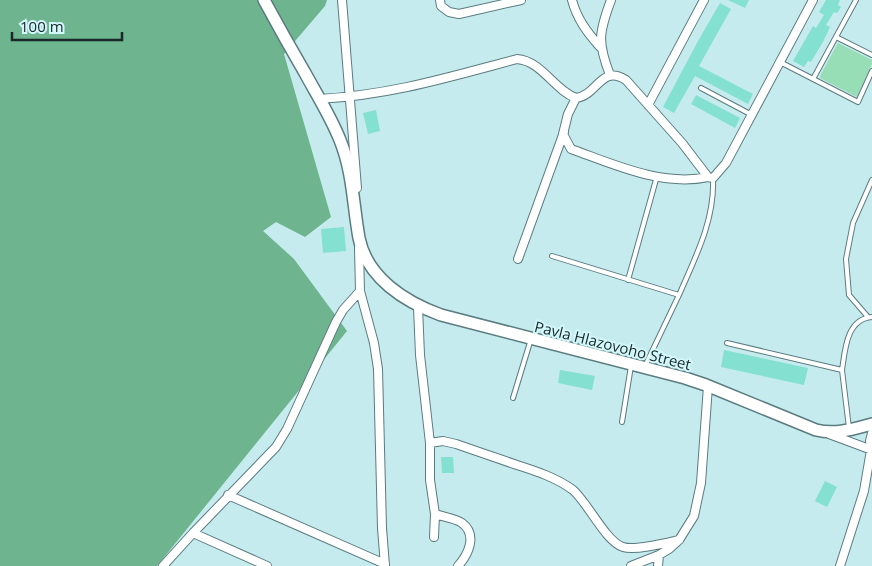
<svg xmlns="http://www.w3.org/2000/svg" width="872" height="566" font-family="'Open Sans',sans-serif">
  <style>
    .green { fill: #97ddb6 }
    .forest { fill: #6eb48e }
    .building { fill: #84e0d0 }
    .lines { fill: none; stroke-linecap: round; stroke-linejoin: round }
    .service-casing { stroke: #5a7c80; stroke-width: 6 }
    .minor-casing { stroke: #5a7c80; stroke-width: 10 }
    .secondary-casing { stroke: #5a7c80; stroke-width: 14 }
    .service { stroke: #fff; stroke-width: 4 }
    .minor { stroke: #fff; stroke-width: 8 }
    .secondary { stroke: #fff; stroke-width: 11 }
    .labels { text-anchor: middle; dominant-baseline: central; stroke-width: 4; stroke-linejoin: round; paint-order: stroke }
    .street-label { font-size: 15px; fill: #1a2729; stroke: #d3f8fc }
  </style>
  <rect width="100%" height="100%" fill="#c6ebef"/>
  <path class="green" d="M838,43L872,60V64L857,97L820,78L821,74Z"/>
  <path class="forest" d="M0,0H327L325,6L284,54L331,217L305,237L276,222L263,231L294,259L347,331L157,566H0Z"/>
  <path class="building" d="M728,0H749L745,8Z
    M826,0H840L838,5L841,7L837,13L834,12L826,25L830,27L823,42L811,62L808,61L804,67L793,61L813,26L816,28L824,15L819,12Z
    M720,3L731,9L699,66L753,94L748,104L695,76L674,113L663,107L698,41Z
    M696,95L740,118L735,128L691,104Z
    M376,110L380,131L368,134L363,113Z
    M344,227L346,251L323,253L321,229Z
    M724,350L808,368L804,385L721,367Z
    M560,370L595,376L592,390L558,383Z
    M441,457H453L454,473H442Z
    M825,481L837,487L827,507L815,501Z"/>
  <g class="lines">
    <g class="service-casing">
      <path id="service" d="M836,37L872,55
        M780,62L858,102L872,71
        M813,79L856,0
        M701,88L752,115
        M552,256L679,295L645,366
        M628,280L657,176
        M679,295C695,258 715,220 713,178
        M868,317L849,295L846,259L853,223L872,180
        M727,343L842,370L849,428
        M842,370C845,351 846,319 872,317
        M513,398L531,339
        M622,422L631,366"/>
    </g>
    <g class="minor-casing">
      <path id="minor" d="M342,0L357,188
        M440,0L441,6L449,12L459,14L521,0
        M572,0C577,19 587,32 600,47
        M610,75C597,42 599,32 611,0
        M576,98L568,114L563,134L571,149C613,164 662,187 708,177
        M319,99C391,95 449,77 517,59C542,61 554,90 576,98C598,95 601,64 626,80L682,143L708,177L713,178L726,163L813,0
        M648,105L704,0
        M359,248L360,291L374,343L378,369L382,528L385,566
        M518,259L564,132
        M418,307L420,355L430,443V480L435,514L434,537
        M829,434L872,450
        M430,443L443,441L456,444C476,451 497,458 517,465C536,471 557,478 573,490C588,503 606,542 623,547C635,551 666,543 679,540
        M228,495L385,564
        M435,514C444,517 455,518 462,523C478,535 468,555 458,566
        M193,533L267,566
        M163,566L193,533L276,447L287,429L336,322L343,310L360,291
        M631,566L659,555L669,549L679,540L694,516L701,483L708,386
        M658,566L659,555
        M840,566L864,491L871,450L870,441L872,433"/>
    </g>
    <g class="secondary-casing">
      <path id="secondary" d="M264,0C277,24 291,49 305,73C317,95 331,117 340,140C353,172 353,205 359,238C367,278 405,302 441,315L685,378L706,385L816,430C836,435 853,429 872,424"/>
    </g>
    <use href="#service" class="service"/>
    <use href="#minor" class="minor"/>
    <use href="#secondary" class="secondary"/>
  </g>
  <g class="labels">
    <g class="street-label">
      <text transform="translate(613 345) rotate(14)">Pavla Hlazovoho Street</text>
    </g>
  </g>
  <path d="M12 32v8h110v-8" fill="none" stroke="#1a2729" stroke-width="2.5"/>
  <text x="20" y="32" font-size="15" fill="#1a2729" stroke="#d3f8fc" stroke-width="4" paint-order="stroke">100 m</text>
</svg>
